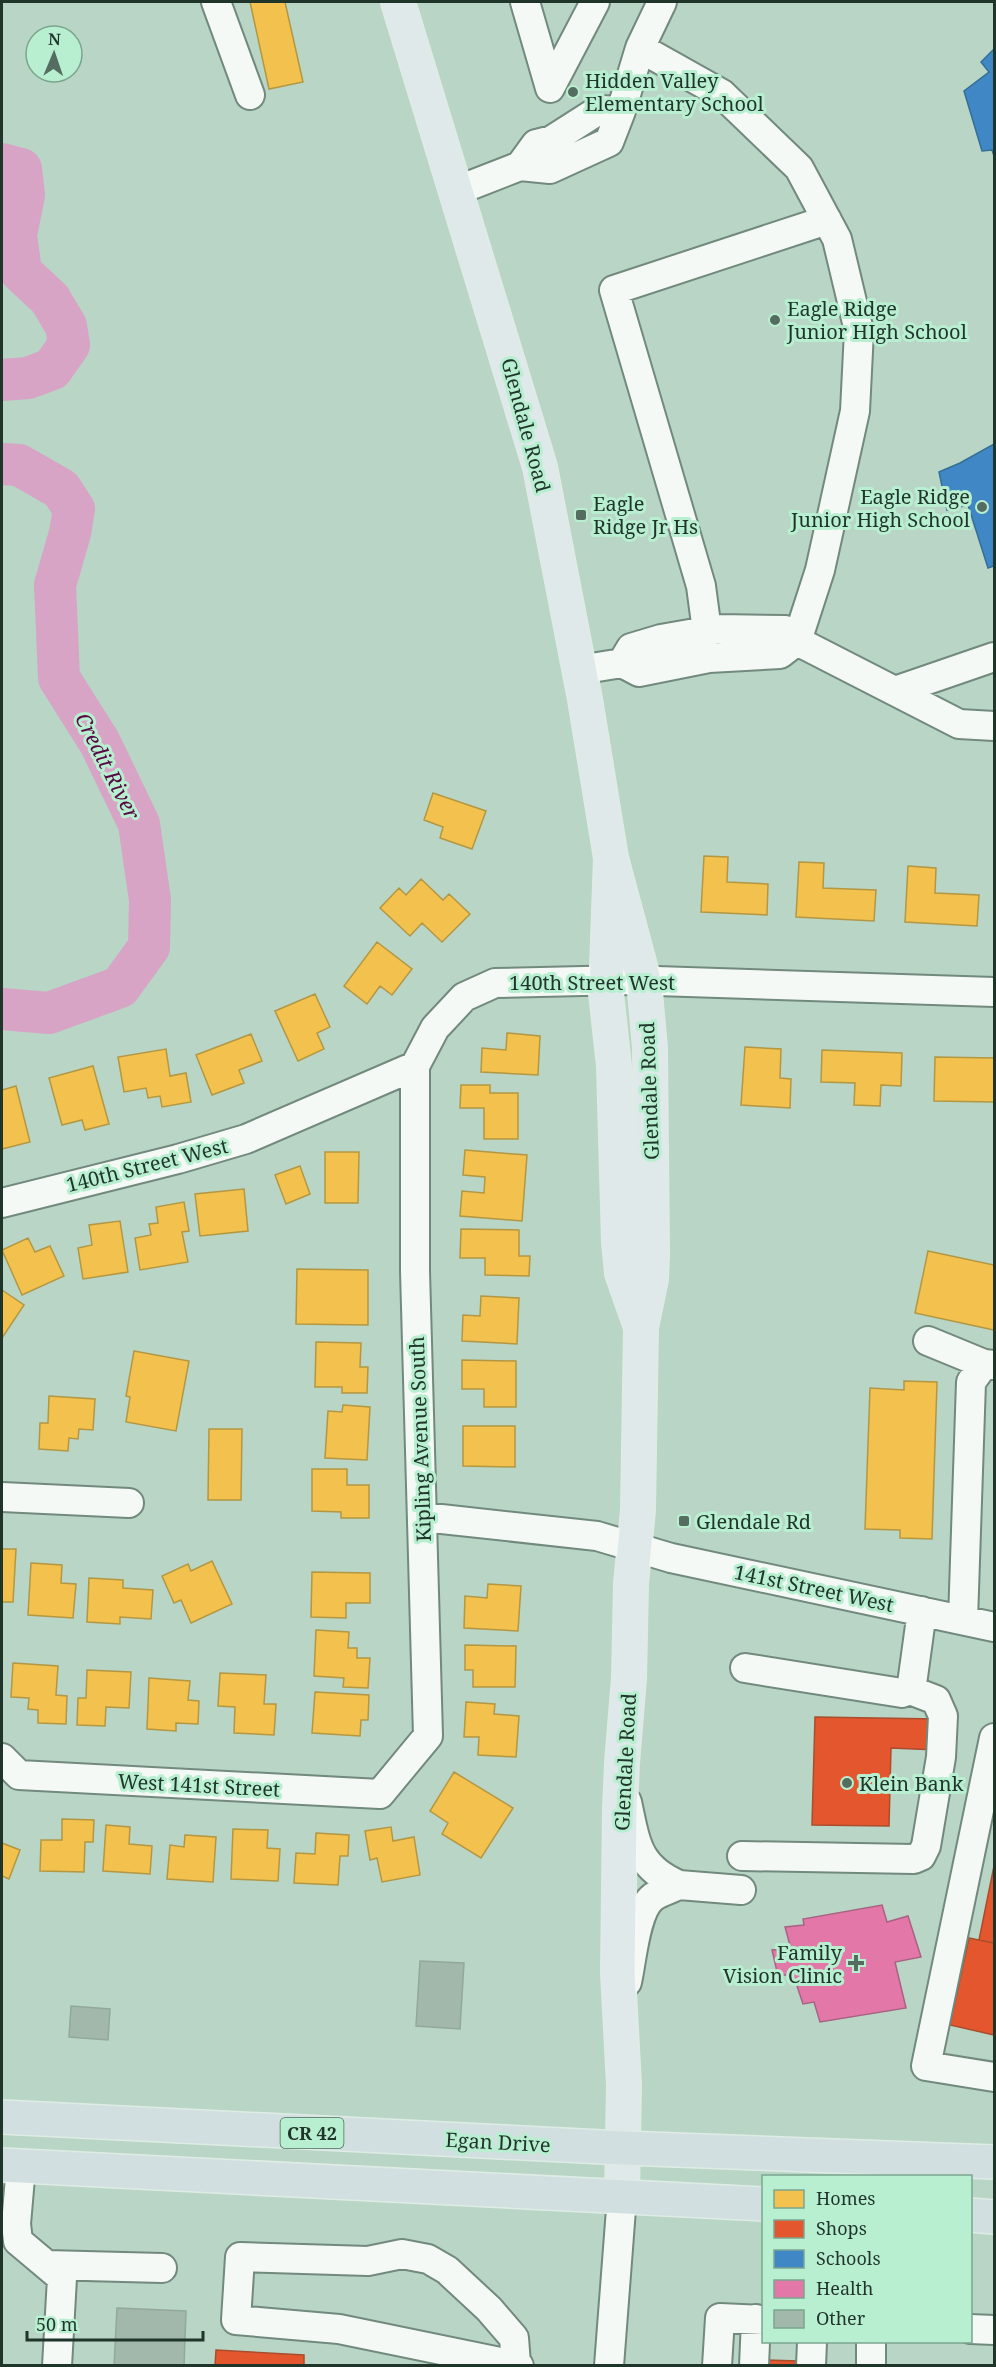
<svg xmlns="http://www.w3.org/2000/svg" width="996" height="2367" font-family="'Noto Serif',serif">
  <style>
    .homes { fill: #f2c14e; stroke: #b39743; stroke-width: 1.5 }
    .shops { fill: #e4572e; stroke: #a94d2d; stroke-width: 1.5 }
    .schools { fill: #3f88c5; stroke: #356f96; stroke-width: 1.5 }
    .health { fill: #e377a8; stroke: #a86382; stroke-width: 1.5 }
    .lines { fill: none; stroke-linecap: round; stroke-linejoin: round }
    .river { stroke: #d7a4c6; stroke-width: 42 }
    .building { fill: #a1b8ab; stroke: #92a89c; stroke-width: 1.5 }
    .minor-casing { stroke: #72897d; stroke-width: 32 }
    .major-casing { stroke: #dfece5; stroke-width: 36 }
    .highway-casing { stroke: #dfece5; stroke-width: 36 }
    .minor { stroke: #f4f9f6; stroke-width: 28 }
    .major { stroke: #dfe9e9; stroke-width: 33 }
    .highway { stroke: #d1dfe0; stroke-width: 33 }
    .poi-dot { fill: #556d60; stroke: #b9efd1; stroke-width: 2 }
    .labels { text-anchor: middle; dominant-baseline: central; stroke-width: 6; stroke-linejoin: round; paint-order: stroke }
    .shield { fill: #b9efd1; stroke: #4d6d5c; stroke-width: 1.5 }
    .shield-label { font-size: 18px; font-weight: bold; fill: #1f352a }
    .poi-label { font-size: 20px; fill: #1f352a; stroke: #b9efd1; text-anchor: start }
    .street-label { font-size: 20px; fill: #1f352a; stroke: #b9efd1 }
    .water-label { font-size: 21px; font-style: italic; fill: #560943; stroke: #b9efd1 }
  </style>
  <rect width="100%" height="100%" fill="#b8d5c5"/>
  <path class="homes" d="M250 2H285L303 82 269 89Z
    M433 793 486 811 472 849 440 838 443 827 424 820Z
    M704 856 728 857 727 882 768 884 767 915 701 912Z
    M799 862 824 863 823 888 876 890 874 921 796 917Z
    M908 866 936 868 935 893 979 895 977 926 905 922Z
    M421 879 443 900 449 894 470 914 442 942 422 923 410 936 380 908 399 888 406 895Z
    M377 942 412 969 392 995 380 986 367 1004 344 986Z
    M315 994 330 1027 317 1033 324 1049 298 1061 275 1011Z
    M507 1033 540 1036 538 1075 481 1072 482 1048 506 1050Z
    M251 1034 262 1061 239 1070 244 1083 212 1095 196 1055Z
    M745 1047 781 1049 780 1078 791 1079 790 1108 741 1105Z
    M166 1049 170 1076 186 1073 191 1102 162 1107 160 1096 148 1098 146 1088 124 1092 118 1057Z
    M822 1050 902 1053 901 1086 881 1085 880 1106 854 1105 855 1083 821 1082Z
    M935 1057 994 1058V1102L934 1101Z
    M93 1066 109 1124 85 1130 82 1120 62 1125 49 1078Z
    M461 1085H490V1093H518V1139H484V1108H460Z
    M16 1086 30 1142 2 1149V1090Z
    M465 1150 527 1155 522 1221 460 1216 462 1191 484 1193 485 1177 463 1175Z
    M325 1152H359L358 1203H325Z
    M300 1166 310 1194 286 1204 275 1175Z
    M244 1189 248 1231 200 1236 195 1194Z
    M184 1202 189 1231 182 1232 188 1262 140 1270 135 1238 151 1235 149 1224 158 1223 156 1207Z
    M120 1221 128 1272 83 1279 78 1248 92 1245 89 1225Z
    M461 1229 519 1230V1256H530L529 1276 485 1275V1258H460Z
    M28 1238 35 1252 50 1246 64 1276 22 1295 2 1250Z
    M928 1251 994 1265V1330L915 1313Z
    M297 1269 368 1270V1325L296 1324Z
    M2 1290 24 1305 2 1338Z
    M481 1296 519 1298 517 1344 462 1341 463 1315 480 1316Z
    M316 1342 361 1343 360 1367H368L367 1393H342V1387H315Z
    M134 1351 189 1361 176 1431 126 1422 130 1397 126 1396Z
    M462 1360 516 1361V1407H484V1389H462Z
    M904 1381 937 1382 932 1539 900 1538V1530L865 1529 870 1388 904 1390Z
    M49 1396 95 1399 93 1430 79 1429 78 1439 69 1438 68 1451 39 1449 40 1423H48Z
    M343 1405 370 1407 367 1460 325 1458 328 1411 342 1412Z
    M463 1426H515V1467L463 1466Z
    M209 1429H242L241 1500H208Z
    M312 1469H347V1485H369V1518H341V1512L312 1511Z
    M2 1549H16L13 1602H2Z
    M212 1561 232 1604 191 1623 181 1600 174 1603 162 1576 188 1564 191 1571Z
    M31 1563 62 1565 61 1583 76 1584 73 1618 28 1615Z
    M312 1572 370 1573V1603H346V1618L311 1617Z
    M89 1578 123 1580V1588L153 1590 151 1619 120 1617V1624L87 1622Z
    M488 1584 521 1586 518 1631 464 1628 465 1596 487 1598Z
    M316 1630 349 1632 348 1648H357V1658H370L368 1688 343 1687 344 1678 314 1676Z
    M465 1645 516 1646 515 1687H473V1670H465Z
    M13 1663 58 1666 56 1695 67 1696 66 1724 38 1723V1710L28 1709 29 1698 11 1697Z
    M87 1670 131 1672 129 1708 106 1707 105 1726 77 1725 78 1698H86Z
    M220 1673 266 1675 264 1704H276L274 1735 234 1733 235 1707 218 1706Z
    M149 1678 190 1681 188 1700 199 1701 198 1724 176 1723V1731L147 1729Z
    M315 1692 369 1695 368 1720H361L360 1736 312 1733Z
    M466 1702 495 1704 494 1714 519 1716 516 1757 478 1755 479 1737H464Z
    M454 1772 513 1808 481 1858 442 1834 448 1823 430 1811Z
    M62 1819 94 1820 93 1842H85L84 1872 40 1871 41 1840H62Z
    M106 1825 130 1827 129 1844 152 1846 150 1874 103 1871Z
    M391 1827 393 1841 414 1837 420 1875 382 1882 377 1858 370 1860 365 1831Z
    M233 1829 268 1830 267 1848 280 1849 278 1881 231 1879Z
    M316 1833 349 1835 348 1856H340L338 1885 294 1883 296 1853 315 1854Z
    M185 1835 216 1837 213 1882 167 1879 170 1845 184 1847Z
    M2 1843 20 1850 9 1879 2 1876Z"/>
  <path class="shops" d="M815 1717 937 1719V1750L891 1748 889 1826 812 1825Z
    M994 1866V1943L979 1940Z
    M969 1938 994 1943V2035L950 2025Z
    M216 2350 304 2355V2366H215Z
    M766 2360 798 2361V2366H765Z"/>
  <path class="schools" d="M994 49V156L992 150 982 151 964 91 989 72 981 62Z
    M994 444V566L988 568 968 505 947 510 939 472 960 463Z"/>
  <path class="health" d="M882 1905 887 1922 908 1916 921 1957 895 1962 906 2008 820 2022 814 2002 803 2004 793 1974 778 1976 772 1950 791 1949 785 1927 804 1925 803 1919Z"/>
  <g class="lines">
    <path class="river" d="M2 164 21 169 24 195 16 235 21 272 50 299 66 326 69 345 52 369 28 378 2 380
      M2 464 19 465 61 489 74 509 70 533 55 585 59 678 100 743 139 824 150 900 149 947 120 987 49 1013 2 1009"/>
  </g>
  <path class="building" d="M420 1961 464 1963 460 2029 416 2026Z
    M71 2006 110 2009 108 2040 69 2037Z
    M117 2308 186 2311 184 2366H114Z"/>
  <g class="lines">
    <defs>
      <path id="minor" d="M216 2 250 95
        M525 2 550 88 595 2
        M662 2 640 48 722 94 799 168 837 239 859 331 855 411 820 570 797 641 959 724 994 726
        M621 111 640 48
        M456 191 520 166 550 169 609 142 621 111 599 110 552 140 536 144 520 166
        M707 631 701 586 614 290 827 220
        M579 670 622 663 639 672 709 658 780 654 797 641 785 630 718 629 661 639 631 648 622 663
        M895 691 994 657
        M2 1203 178 1159 246 1139 415 1066 435 1028 464 997 495 983 626 980 994 992
        M928 1341 984 1364 994 1365
        M2 1497 129 1503
        M423 1517 597 1536 671 1558 994 1627
        M963 1620 971 1382 984 1364
        M745 1668 902 1693 910 1690 912 1684 922 1611
        M994 1738 926 2066 994 2077
        M2 1758 19 1775 380 1794 428 1736 415 1271V1066
        M627 1802C636 1843 637 1867 679 1885 671 1889 660 1892 653 1897 635 1911 632 1961 627 1982
        M742 1856 914 1859 921 1856 926 1846 941 1757 943 1716 936 1700 910 1690
        M679 1885 741 1890
        M21 2166 16 2224 18 2241 62 2278 57 2366
        M47 2265 162 2268
        M970 2329 994 2330
        M516 2364 514 2338 489 2309 447 2270 428 2259 402 2254 368 2261 240 2257 236 2320 339 2329 519 2366
        M609 2366 622 2196
        M717 2366 720 2318 764 2320
        M754 2366 756 2319
        M811 2366 812 2342
        M871 2366V2342"/>
      <path id="major" d="M398 2 540 467 585 699 611 858 644 981 650 1048 652 1255 651 1279 641 1327 622 1273 619 1242 614 1066 606 993 611 858
        M622 2196 624 2085 618 1973 620 1810 622 1763 629 1678 631 1584 638 1510 641 1327"/>
      <path id="highway" d="M2 2117 623 2148 994 2162
        M2 2165 764 2204
        M970 2215 994 2217"/>
    </defs>
    <use href="#minor" class="minor-casing"/>
    <use href="#major" class="major-casing"/>
    <use href="#highway" class="highway-casing"/>
    <use href="#minor" class="minor"/>
    <use href="#major" class="major"/>
    <use href="#highway" class="highway"/>
  </g>
  <g class="poi-dot">
    <circle cx="573" cy="92" r="6"/>
    <circle cx="775" cy="320" r="6"/>
    <circle cx="982" cy="507" r="6"/>
    <rect x="575" y="509" width="12" height="12" rx="3"/>
    <rect x="678" y="1515" width="12" height="12" rx="3"/>
    <circle cx="847" cy="1783" r="6"/>
    <path d="M853 1954h6v6h6v6h-6v6h-6v-6h-6v-6h6z"/>
  </g>
  <g class="labels">
    <rect class="shield" x="280.5" y="2118" width="63" height="30" rx="4.5"/>
    <g class="shield-label">
      <text x="312" y="2133">CR 42</text>
    </g>
    <g class="poi-label">
      <text x="585" y="80">Hidden Valley<tspan x="585" dy="23">Elementary School</tspan></text>
      <text x="787" y="308">Eagle Ridge<tspan x="787" dy="23">Junior HIgh School</tspan></text>
      <text x="970" y="496" text-anchor="end">Eagle Ridge<tspan x="970" dy="23">Junior High School</tspan></text>
      <text x="593" y="503">Eagle<tspan x="593" dy="23">Ridge Jr Hs</tspan></text>
      <text x="696" y="1521">Glendale Rd</text>
      <text x="859" y="1783">Klein Bank</text>
      <text x="842" y="1952" text-anchor="end">Family<tspan x="842" dy="23">Vision Clinic</tspan></text>
    </g>
    <g class="street-label">
      <text transform="translate(526 425) rotate(75)">Glendale Road</text>
      <text x="592" y="982">140th Street West</text>
      <text transform="translate(649 1091) rotate(-92)">Glendale Road</text>
      <text transform="translate(147 1165) rotate(-14)">140th Street West</text>
      <text transform="translate(420 1439) rotate(-92)">Kipling Avenue South</text>
      <text transform="translate(814 1588) rotate(12)">141st Street West</text>
      <text transform="translate(625 1762) rotate(-87)">Glendale Road</text>
      <text transform="translate(199 1785) rotate(3)">West 141st Street</text>
      <text transform="translate(498 2142) rotate(3)">Egan Drive</text>
    </g>
    <g class="water-label">
      <text transform="translate(108 766) rotate(63)">Credit River</text>
    </g>
  </g>
  <rect width="996" height="2367" fill="none" stroke="#1f352a" stroke-width="6"/>
  <rect x="762" y="2175" width="210" height="168" fill="#b9efd1" stroke="#7ba58e" stroke-width="1.5"/>
  <rect x="774" y="2190" width="30" height="18" fill="#f2c14e" stroke="#7ba58e" stroke-width="1.5"/>
  <text x="816" y="2205" font-size="18" fill="#1f352a">Homes</text>
  <rect x="774" y="2220" width="30" height="18" fill="#e4572e" stroke="#7ba58e" stroke-width="1.5"/>
  <text x="816" y="2235" font-size="18" fill="#1f352a">Shops</text>
  <rect x="774" y="2250" width="30" height="18" fill="#3f88c5" stroke="#7ba58e" stroke-width="1.5"/>
  <text x="816" y="2265" font-size="18" fill="#1f352a">Schools</text>
  <rect x="774" y="2280" width="30" height="18" fill="#e377a8" stroke="#7ba58e" stroke-width="1.5"/>
  <text x="816" y="2295" font-size="18" fill="#1f352a">Health</text>
  <rect x="774" y="2310" width="30" height="18" fill="#a1b8ab" stroke="#7ba58e" stroke-width="1.5"/>
  <text x="816" y="2325" font-size="18" fill="#1f352a">Other</text>
  <g transform="translate(54 54) rotate(2)"><circle r="28" fill="#b9efd1" stroke="#7ba58e" stroke-width="1.5"/>
  <path d="M0-4.5L10 22L0 15L-10 22Z" fill="#556d60"/>
  <text y="-9" font-size="16" font-weight="bold" text-anchor="middle" fill="#1f352a">N</text>
  </g>
  <path d="M27 2331v9h176v-9" fill="none" stroke="#1f352a" stroke-width="3"/>
  <text x="36" y="2331" font-size="18" fill="#1f352a" stroke="#b9efd1" stroke-width="4.5" paint-order="stroke">50 m</text>
</svg>
